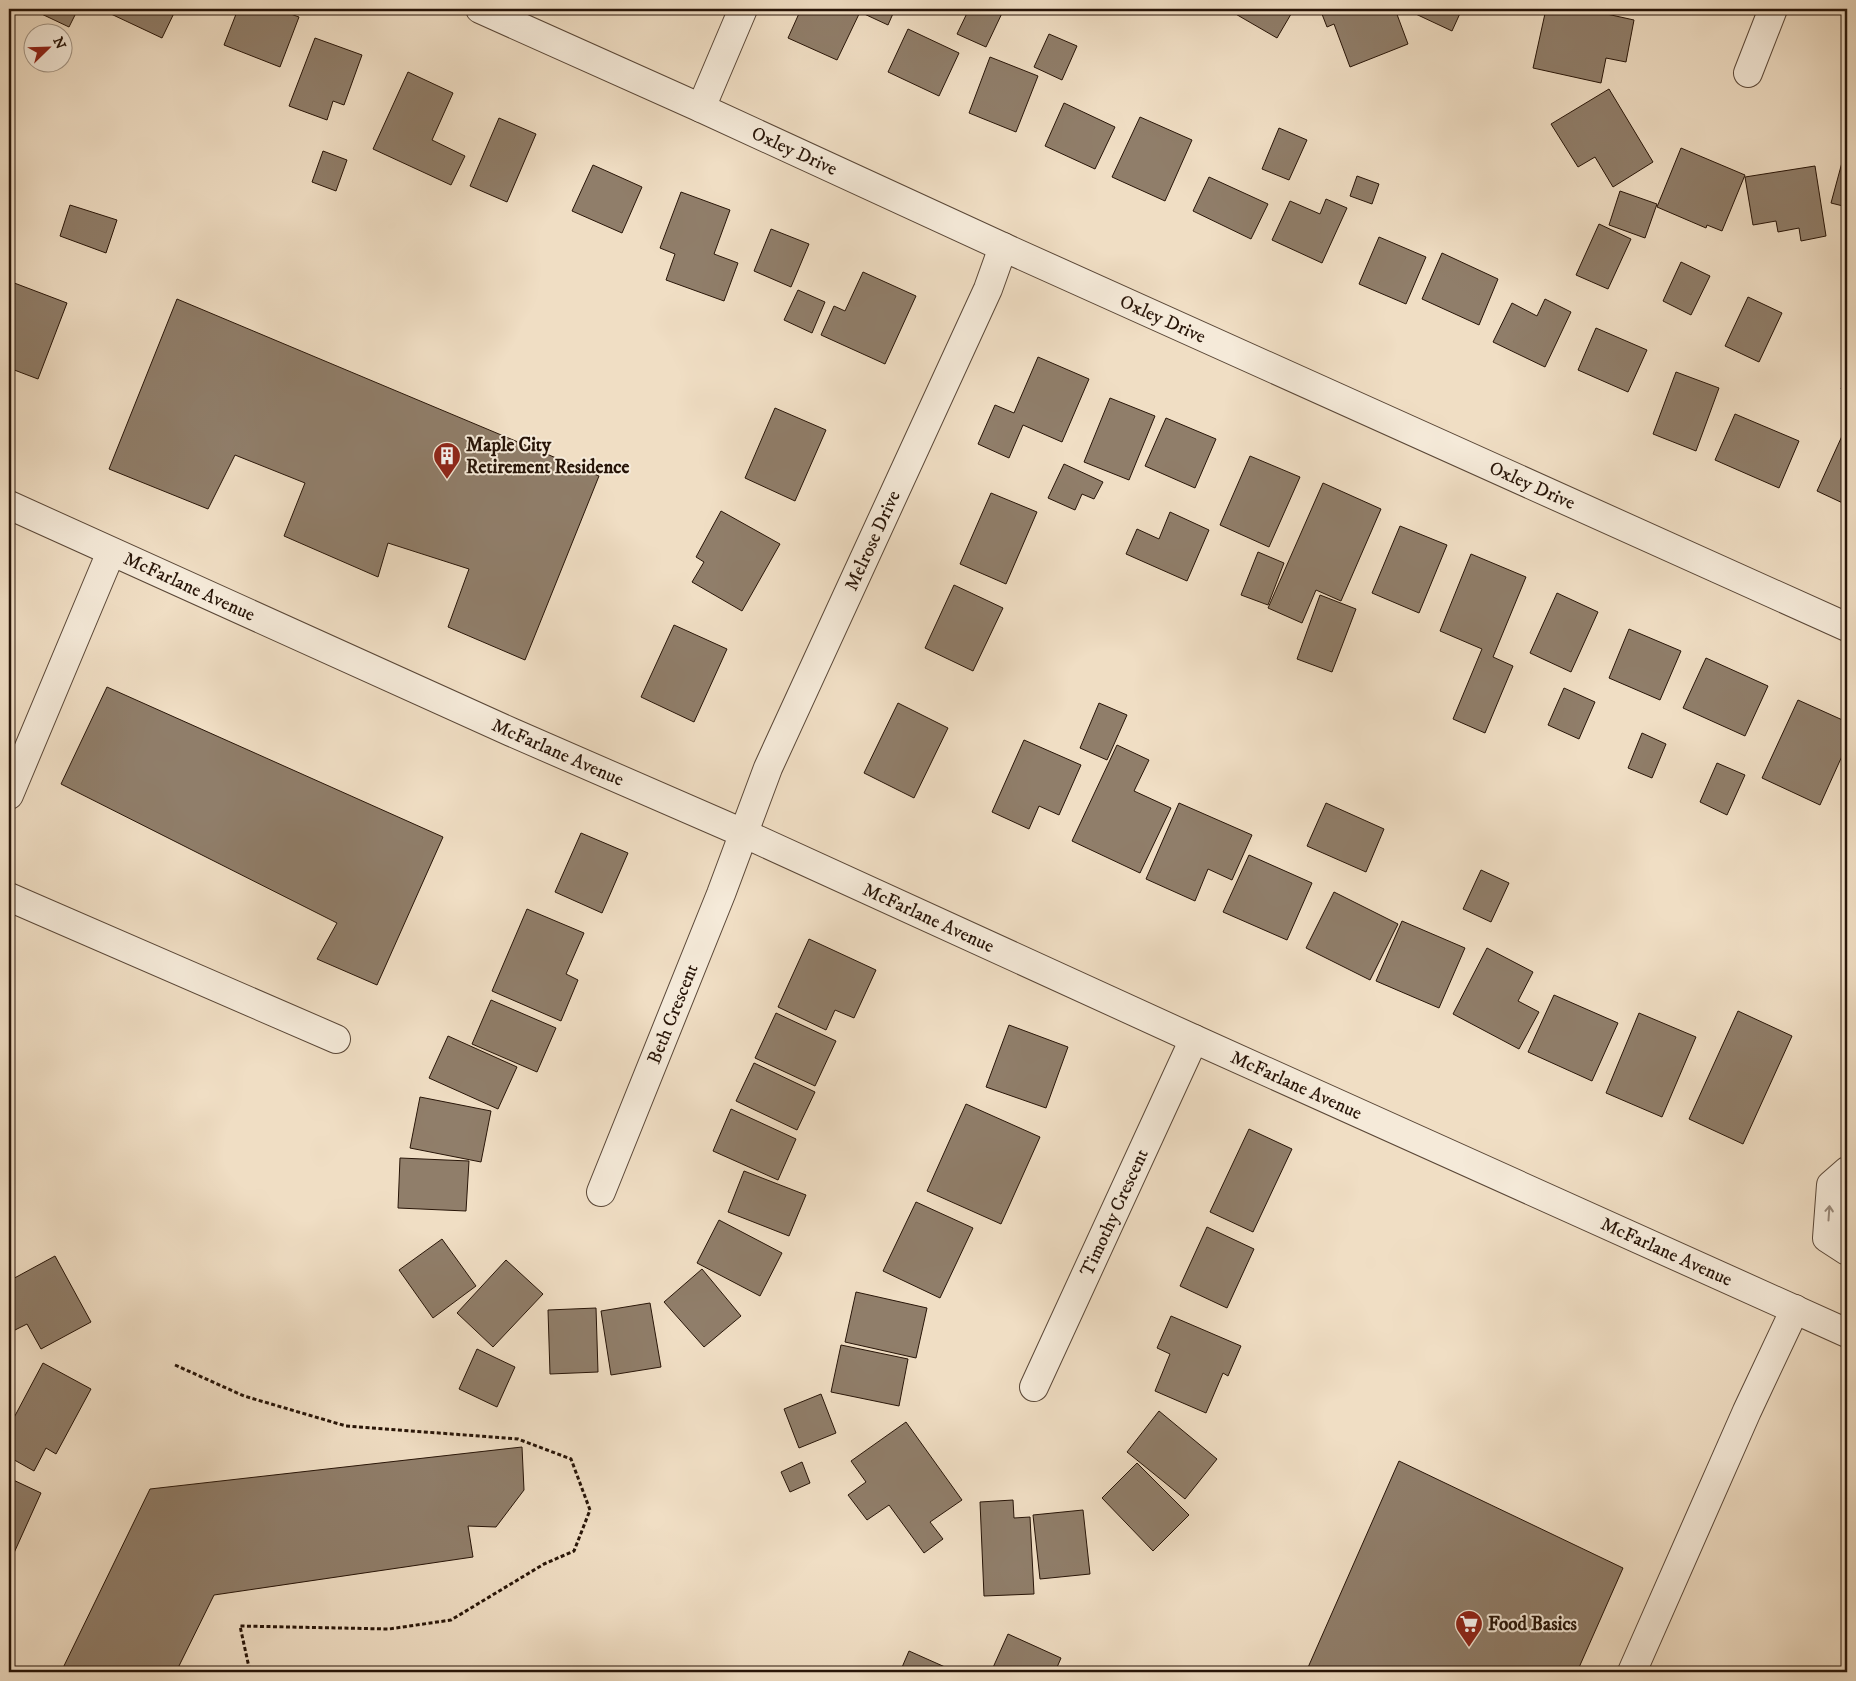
<svg xmlns="http://www.w3.org/2000/svg" width="1856" height="1681" font-family="'IM FELL DW Pica',serif">
  <style>
    .building { fill: #907e6a; stroke: #281508 }
    .lines { fill: none; stroke-linecap: round; stroke-linejoin: round }
    .minor-casing { stroke: #5a4737; stroke-width: 30 }
    .path { stroke: #281508; stroke-width: 3; stroke-dasharray: 4 2.5; stroke-linecap: butt }
    .minor { stroke: #f5ead9; stroke-width: 28 }
    .oneway { stroke: #998a7b }
    .labels { text-anchor: middle; dominant-baseline: central; stroke-width: 4; stroke-linejoin: round; paint-order: stroke }
    .street-label { font-size: 19px; fill: #281508; stroke: #f5ead9 }
    .poi-label { font-size: 19px; font-weight: bold; fill: #281508; stroke: #f5ead9; text-anchor: start }
  </style>
  <rect width="100%" height="100%" fill="#f0dec4"/>
  <filter id="stains"><feTurbulence type="fractalNoise" baseFrequency=".004" numOctaves="4"/><feColorMatrix values="0 0 0 0 .2 0 0 0 0 .09 0 0 0 0 .02 0 0 0 .5 -.17"/></filter>
  <radialGradient id="worn" r=".72"><stop offset=".6" stop-color="#630" stop-opacity="0"/><stop offset="1" stop-color="#630" stop-opacity=".3"/></radialGradient>
  <path class="building" d="M31 9H78L69 27Z
    M113 9H176L162 38 111 14Z
    M238 9H277L299 17 280 67 224 45Z
    M801 9H895L888 25 860 12 837 60 788 38Z
    M969 9H1004L986 47 957 34Z
    M1227 9H1294L1277 38Z
    M1320 9H1395L1408 44 1350 67 1334 24 1327 27Z
    M1405 9H1462L1452 31Z
    M1546 9H1584L1634 20 1626 62 1606 58 1601 83 1533 68Z
    M908 29 959 53 939 96 888 72Z
    M1049 34 1077 46 1062 80 1034 67Z
    M315 38 362 55 344 105 333 101 327 120 289 106Z
    M990 57 1038 76 1016 132 969 113Z
    M408 72 453 93 432 140 465 156 451 185 373 149Z
    M1609 89 1653 162 1613 187 1595 157 1578 167 1551 124Z
    M1064 103 1115 127 1095 169 1045 146Z
    M1140 117 1192 140 1165 201 1112 177Z
    M499 118 536 134 507 202 470 186Z
    M1279 128 1307 140 1289 180 1262 169Z
    M1847 144V207L1831 203Z
    M1681 148 1745 175 1722 231 1707 225 1706 228 1657 207Z
    M323 151 347 160 336 191 312 182Z
    M593 165 642 187 622 233 572 211Z
    M1815 166 1826 236 1801 241 1799 228 1778 232 1776 221 1753 225 1745 177Z
    M1357 176 1379 184 1372 204 1350 196Z
    M1209 177 1268 204 1251 239 1193 211Z
    M1620 191 1657 204 1645 238 1609 225Z
    M681 192 730 210 714 254 738 263 724 301 666 280 675 254 660 248Z
    M1326 199 1347 208 1322 263 1272 240 1290 201 1320 214Z
    M70 205 117 220 106 253 60 236Z
    M1599 224 1631 239 1608 289 1576 275Z
    M771 229 809 244 791 287 754 271Z
    M1379 237 1426 257 1406 304 1359 284Z
    M1442 253 1498 279 1479 325 1422 299Z
    M1681 262 1710 276 1691 315 1663 301Z
    M863 272 916 296 885 364 821 335 834 306 845 311Z
    M9 281 67 303 38 379 9 368Z
    M798 290 825 302 812 333 784 320Z
    M1748 297 1782 313 1759 362 1725 346Z
    M177 299 599 476 525 660 448 627 469 569 388 543 378 577 284 536 305 483 235 455 208 509 109 469Z
    M1545 299 1571 312 1545 367 1493 342 1512 303 1537 316Z
    M1596 328 1647 350 1628 392 1578 370Z
    M1038 357 1089 379 1062 442 1023 425 1009 458 978 444 995 405 1014 413Z
    M1676 372 1719 388 1696 451 1653 434Z
    M1847 372V391L1841 389Z
    M1110 398 1155 416 1129 480 1084 462Z
    M775 408 826 430 795 501 745 478Z
    M1735 414 1799 441 1779 488 1715 460Z
    M1166 418 1216 439 1195 488 1145 466Z
    M1847 425V505L1817 491Z
    M1250 456 1300 477 1269 547 1220 525Z
    M1064 464 1103 482 1094 499 1082 494 1075 510 1048 498Z
    M1323 483 1381 509 1341 601 1316 590 1302 623 1268 608Z
    M991 493 1037 512 1006 584 960 564Z
    M721 511 780 544 742 611 692 582 704 562 696 557Z
    M1170 512 1209 530 1187 581 1126 554 1137 529 1159 539Z
    M1400 526 1447 545 1419 613 1372 593Z
    M1258 552 1284 563 1268 605 1241 595Z
    M1471 554 1526 577 1493 657 1513 666 1485 733 1453 719 1482 649 1440 631Z
    M954 585 1003 608 973 671 925 648Z
    M1557 593 1598 612 1571 672 1530 653Z
    M1320 595 1356 609 1332 672 1297 659Z
    M674 625 727 649 694 722 641 697Z
    M1629 629 1681 651 1660 700 1609 678Z
    M1706 658 1768 686 1745 736 1683 708Z
    M107 687 443 837 377 985 317 959 337 923 61 784Z
    M1564 688 1595 702 1579 739 1548 725Z
    M1798 700 1847 722V745L1820 805 1762 778Z
    M898 703 948 728 914 798 864 773Z
    M1099 703 1127 715 1107 760 1080 748Z
    M1642 733 1666 744 1652 778 1628 768Z
    M1024 740 1081 765 1059 815 1039 806 1029 829 992 812Z
    M1117 745 1149 760 1134 791 1171 808 1140 873 1072 841Z
    M1717 763 1745 775 1727 815 1700 802Z
    M1179 803 1252 835 1232 880 1208 869 1195 901 1146 879Z
    M1326 803 1384 829 1366 872 1307 846Z
    M581 833 628 853 602 913 555 892Z
    M1249 855 1312 883 1287 940 1223 912Z
    M1481 870 1509 883 1491 922 1463 909Z
    M1334 892 1398 924 1370 980 1306 948Z
    M527 909 584 933 566 974 578 980 561 1021 492 991Z
    M1402 921 1465 948 1439 1008 1376 981Z
    M809 939 876 970 854 1018 835 1010 826 1030 778 1007Z
    M1487 948 1533 972 1518 1001 1539 1012 1519 1049 1453 1014Z
    M1554 995 1618 1023 1592 1081 1528 1052Z
    M491 1000 556 1028 537 1072 472 1044Z
    M1738 1011 1792 1036 1743 1144 1689 1119Z
    M776 1013 836 1041 815 1086 755 1058Z
    M1639 1013 1696 1037 1662 1117 1606 1093Z
    M1009 1025 1068 1047 1046 1108 986 1087Z
    M448 1036 517 1067 498 1109 429 1078Z
    M754 1063 815 1092 797 1130 736 1101Z
    M420 1097 491 1111 481 1162 410 1148Z
    M966 1104 1040 1137 1001 1224 927 1191Z
    M731 1109 796 1139 778 1180 713 1151Z
    M1249 1129 1292 1149 1253 1232 1210 1212Z
    M400 1158 469 1161 466 1211 398 1208Z
    M744 1171 806 1195 789 1236 728 1212Z
    M916 1202 973 1228 940 1298 883 1271Z
    M719 1220 782 1253 760 1296 697 1263Z
    M1207 1227 1254 1249 1227 1308 1180 1286Z
    M442 1239 476 1286 433 1318 399 1270Z
    M55 1256 91 1322 41 1349 27 1324 9 1333V1281Z
    M506 1260 543 1294 493 1347 457 1313Z
    M702 1269 741 1316 704 1347 664 1302Z
    M856 1292 927 1308 916 1358 845 1342Z
    M650 1303 661 1367 611 1375 601 1311Z
    M596 1308 598 1372 550 1374 548 1310Z
    M1171 1316 1241 1346 1228 1376 1223 1373 1206 1413 1155 1391 1170 1354 1157 1348Z
    M841 1345 908 1359 899 1406 831 1392Z
    M477 1349 515 1367 497 1407 459 1389Z
    M43 1363 91 1389 56 1454 46 1448 34 1471 9 1457V1427Z
    M821 1394 836 1433 799 1448 784 1409Z
    M1159 1411 1217 1459 1185 1499 1127 1452Z
    M906 1422 962 1500 930 1522 943 1539 924 1553 889 1505 867 1520 848 1495 866 1482 851 1461Z
    M522 1447 524 1490 496 1527 468 1526 473 1557 214 1595 176 1672H61L150 1489Z
    M1399 1461 1623 1568 1577 1672H1306Z
    M802 1462 810 1483 790 1492 781 1472Z
    M1137 1463 1189 1515 1153 1551 1102 1498Z
    M9 1478 41 1493 9 1564Z
    M1013 1500 1014 1518 1030 1517 1034 1594 984 1596 980 1502Z
    M1083 1510 1090 1574 1040 1579 1033 1515Z
    M1008 1634 1061 1658 1055 1672H991Z
    M909 1651 954 1671 953 1672H900Z"/>
  <g class="lines">
    <defs>
      <g id="minor">
        <path id="s1" d="M480 9 701 108 1003 247 1847 627"/>
        <path d="M1748 73 1773 9"/>
        <path d="M701 108 743 9"/>
        <path id="s2" d="M9 505 511 732 743 833 1194 1039 1847 1333"/>
        <path d="M9 795 111 552"/>
        <path d="M9 897 336 1039"/>
        <path d="M1847 1171 1831 1185 1827 1238 1847 1251"/>
        <path id="s3" d="M601 1192 721 894 768 768 988 289 1003 247"/>
        <path id="s4" d="M1034 1387 1194 1039"/>
        <path d="M1632 1672 1747 1411 1795 1309"/>
      </g>
    </defs>
    <use href="#minor" class="minor-casing"/>
    <path class="path" d="M175 1365 244 1396 346 1426 518 1439 571 1459 590 1510 574 1551 544 1564 451 1620 389 1629 240 1626 250 1672"/>
    <use href="#minor" class="minor"/>
  </g>
  <defs><path id="oneway-shaft" d="M-6 0H5M1.5-3L5.5 0L1.5 3" fill="none" stroke-width="1.6" stroke-linecap="round" stroke-linejoin="round" transform="scale(1.25)"/></defs>
  <use class="oneway" href="#oneway-shaft" transform="translate(1829 1213) rotate(-86)"/>
  <defs>
    <symbol id="building-pin" viewBox="-11 -11 22 30"><path d="M0 17L-7.5 6A9.5 9.5 0 1 1 7.5 6Z" fill="#8f2418" stroke="#f5ead9"/><path d="M-4-6H4V6H1V3H-1V6H-4ZM-2.5-4.3h1.7v1.8h-1.7ZM.8-4.3h1.7v1.8H.8ZM-2.5-1h1.7V.8h-1.7ZM.8-1h1.7V.8H.8Z" fill="#fff"/></symbol>
    <symbol id="supermarket-pin" viewBox="-11 -11 22 30"><path d="M0 17L-7.5 6A9.5 9.5 0 1 1 7.5 6Z" fill="#8f2418" stroke="#f5ead9"/><path d="M-6-5.5h2.5l.6 2H6L4.5 2H-2.5L-4.4-4H-6ZM-1.5 3.2a1.3 1.3 0 1 0 .1 0ZM3 3.2a1.3 1.3 0 1 0 .1 0Z" fill="#fff"/></symbol>
  </defs>
  <g fill-rule="evenodd">
    <use href="#building-pin" x="431" y="440" width="32" height="43"/>
    <use href="#supermarket-pin" x="1453" y="1608" width="32" height="43"/>
  </g>
  <g class="labels">
    <g class="street-label">
      <text stroke="none"><textPath href="#s1" startOffset="345">Oxley Drive</textPath></text>
      <text stroke="none"><textPath href="#s1" startOffset="750">Oxley Drive</textPath></text>
      <text stroke="none"><textPath href="#s1" startOffset="1155">Oxley Drive</textPath></text>
      <text stroke="none"><textPath href="#s3" startOffset="706">Melrose Drive</textPath></text>
      <text stroke="none"><textPath href="#s2" startOffset="198">McFarlane Avenue</textPath></text>
      <text stroke="none"><textPath href="#s2" startOffset="602">McFarlane Avenue</textPath></text>
      <text stroke="none"><textPath href="#s2" startOffset="1008">McFarlane Avenue</textPath></text>
      <text stroke="none"><textPath href="#s3" startOffset="192">Beth Crescent</textPath></text>
      <text stroke="none"><textPath href="#s2" startOffset="1412">McFarlane Avenue</textPath></text>
      <text stroke="none"><textPath href="#s4" startOffset="192">Timothy Crescent</textPath></text>
      <text stroke="none"><textPath href="#s2" startOffset="1818">McFarlane Avenue</textPath></text>
    </g>
    <g class="poi-label">
      <text x="466" y="445">Maple City<tspan x="466" dy="22">Retirement Residence</tspan></text>
      <text x="1488" y="1624">Food Basics</text>
    </g>
  </g>
  <rect width="1856" height="1681" fill="none" stroke="#f0dec4" stroke-width="30"/>
  <rect x="10" y="10" width="1836" height="1661" fill="none" stroke="#281508" stroke-width="2.5"/>
  <rect x="15" y="15" width="1826" height="1651" fill="none" stroke="#281508"/>
  <g transform="translate(48 48) rotate(67)"><circle r="24" fill="#f5ead9" stroke="#a39585"/>
  <path d="M0-4L9 19L0 12L-9 19Z" fill="#8f2418"/>
  <text y="-8" font-size="14" font-weight="bold" text-anchor="middle" fill="#281508">N</text>
  </g>
  <rect width="100%" height="100%" filter="url(#stains)"/>
  <rect width="100%" height="100%" fill="url(#worn)"/>
</svg>
